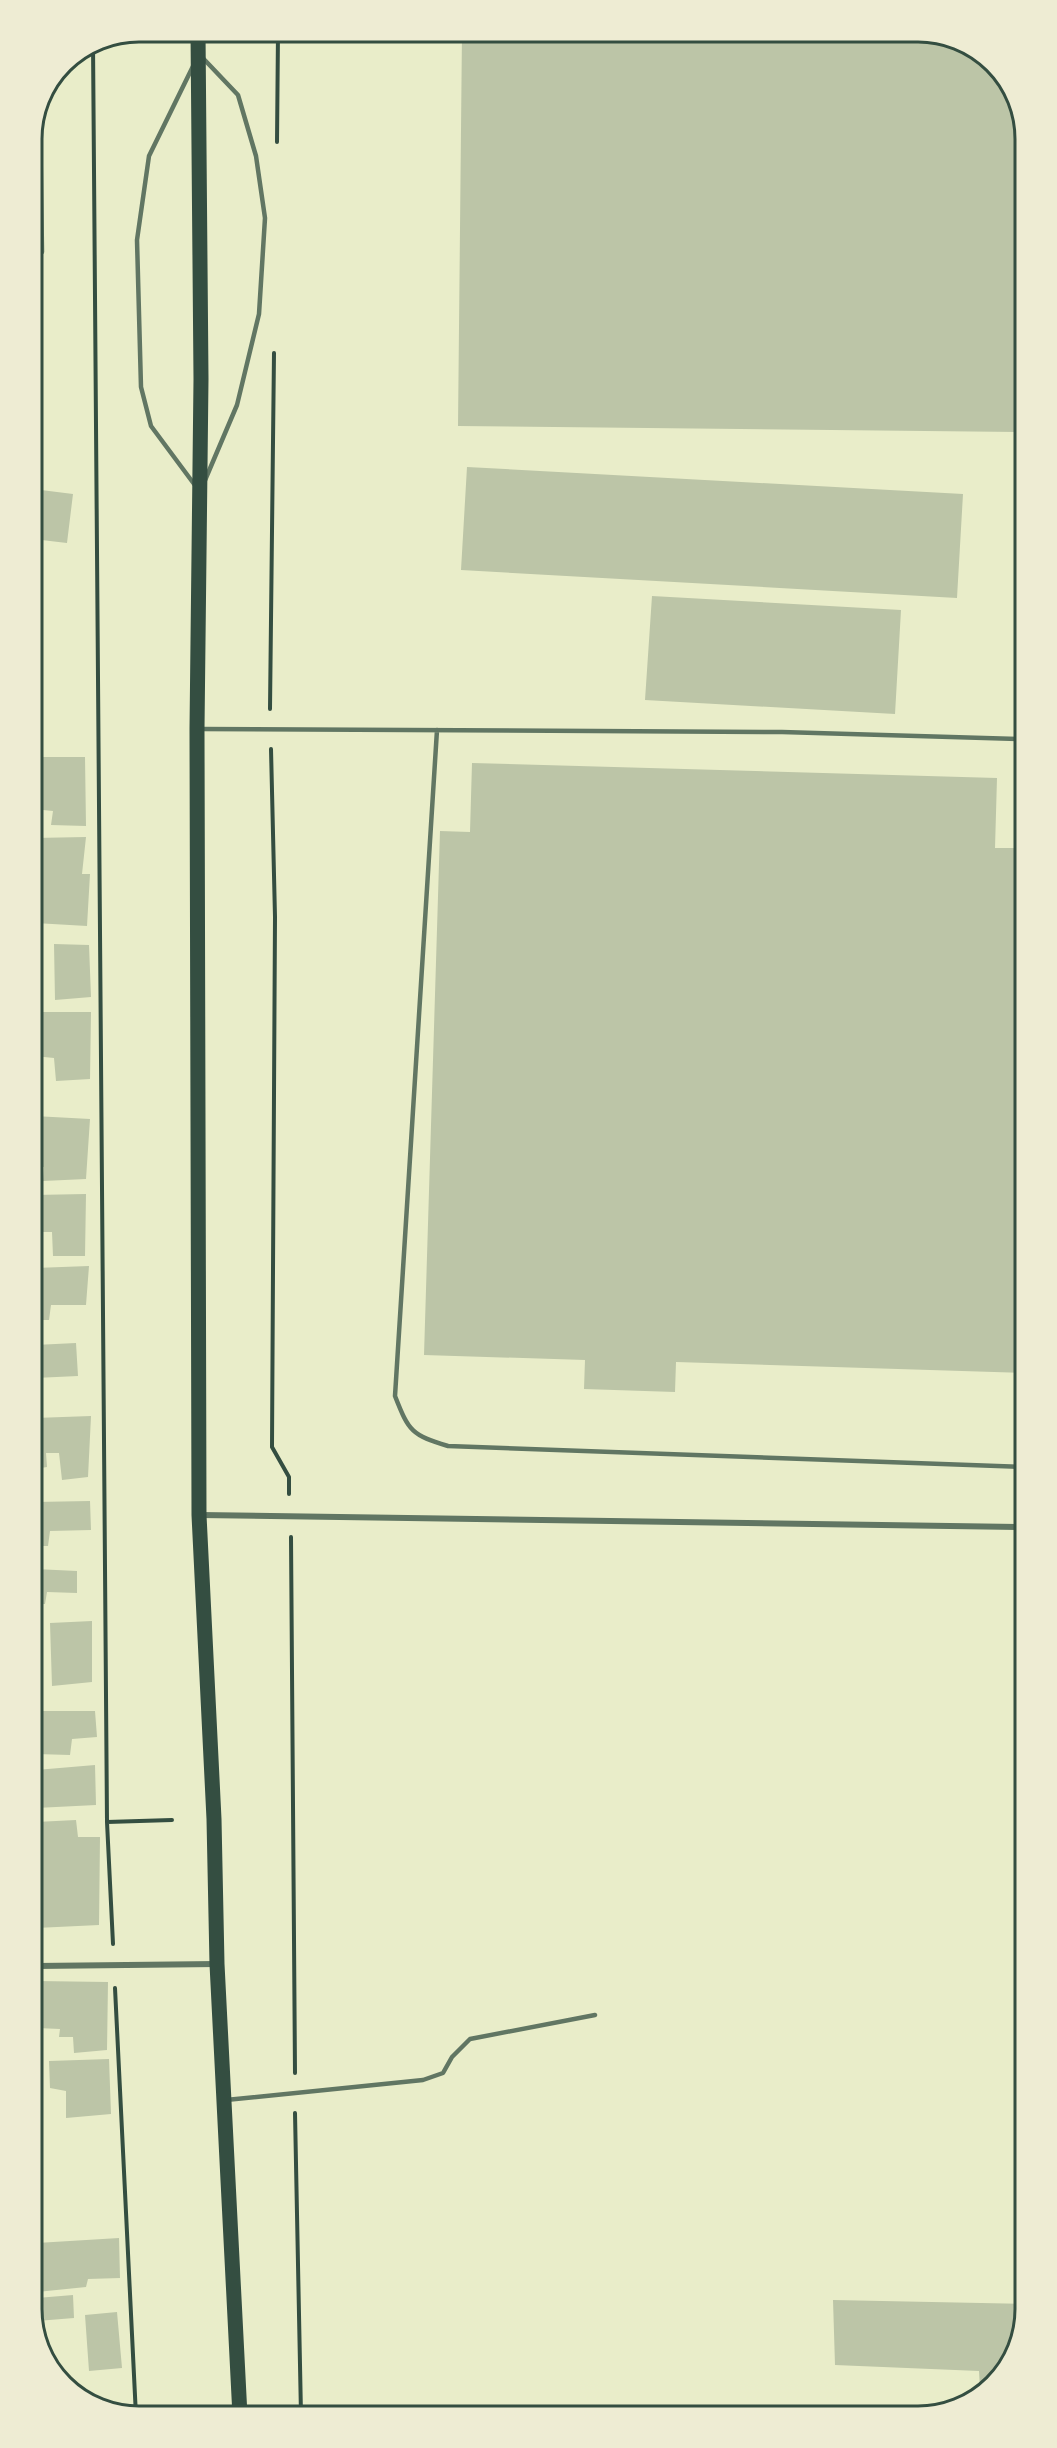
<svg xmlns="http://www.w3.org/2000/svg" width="1057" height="2448" font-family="Rubik,sans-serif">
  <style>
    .building { fill: #bcc5a7 }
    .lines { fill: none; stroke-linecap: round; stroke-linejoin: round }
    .path { stroke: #344e41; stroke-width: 4 }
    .service { stroke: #617663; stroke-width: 4.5 }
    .minor { stroke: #617663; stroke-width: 6 }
    .primary { stroke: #344e41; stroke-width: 15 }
    .rim { fill: none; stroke: #344e41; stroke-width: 3 }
  </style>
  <rect width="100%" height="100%" fill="#e9edc9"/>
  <path class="building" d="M462 32H925L984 54 1020 104 1021 432 458 426Z
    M467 467 963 494 957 598 461 570Z
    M33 489 73 494 67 543 33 539Z
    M652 596 901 610 895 714 645 700Z
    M33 757H85L86 826 51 825 53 811 33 809Z
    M472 763 997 778 995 848H1022L1023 1373 676 1362 675 1392 584 1389 585 1360 424 1355 440 831 470 832Z
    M86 837 82 874H90L87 926 35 923 37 901H34V838Z
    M54 944 89 945 91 997 55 1000Z
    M34 1012H91L90 1079 56 1081 54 1058 34 1056Z
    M34 1116 90 1119 86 1179 43 1181 44 1167 34 1166Z
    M86 1194 85 1256H53L52 1232H35L34 1195Z
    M89 1266 86 1305H51L49 1320H35V1268Z
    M76 1343 78 1376 35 1378V1345Z
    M91 1416 88 1477 62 1480 59 1453H46L47 1467 35 1469V1418Z
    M90 1501 91 1530 50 1531 48 1546H35V1502Z
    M35 1569 77 1571V1593L47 1592 45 1604H35Z
    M92 1621V1682L52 1686 50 1623Z
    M36 1711H95L97 1737 72 1739 70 1755 36 1754Z
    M95 1765 96 1805 36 1808V1770Z
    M76 1820 78 1837H100L99 1925 36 1928V1822Z
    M36 1981 108 1982 107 2050 74 2053 73 2037H59L60 2029 37 2028Z
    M109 2059 111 2114 66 2118V2091L50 2088 49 2061Z
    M119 2238 120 2278 88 2279 86 2287 37 2292V2243Z
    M73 2295 74 2318 37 2321V2298Z
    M833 2300 1025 2304V2309L1007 2369 980 2389 979 2371 835 2365Z
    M117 2312 122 2368 89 2371 85 2315Z"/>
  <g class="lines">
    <path class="path" d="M93 43 107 1822 113 1944
      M277 142 278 32
      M270 709 274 353
      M271 749 275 917 272 1447 289 1477V1494
      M291 1537 295 2073
      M107 1822 172 1820
      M115 1988 136 2416
      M295 2113 301 2415"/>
    <path class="service" d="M199 54 238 95 256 156 265 218 259 314 237 405 200 492 151 426 141 387 137 240 149 156Z
      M32 252H42L40 113
      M200 729 782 732 1021 739
      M437 730 395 1396C409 1432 412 1435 448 1446L1023 1467
      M226 2100 423 2080 443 2073 452 2057 470 2039 595 2015"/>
    <path class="minor" d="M200 1515 1023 1527
      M36 1966 217 1964"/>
    <path class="primary" d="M198 32 201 379 197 729 199 1515 214 1819 217 1964 240 2416"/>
  </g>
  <path d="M0 0H1057V2448H0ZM139 42H918A97 97 0 0 1 1015 139V2309A97 97 0 0 1 918 2406H139A97 97 0 0 1 42 2309V139A97 97 0 0 1 139 42Z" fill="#eeecd3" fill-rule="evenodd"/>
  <path class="rim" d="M139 42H918A97 97 0 0 1 1015 139V2309A97 97 0 0 1 918 2406H139A97 97 0 0 1 42 2309V139A97 97 0 0 1 139 42Z"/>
</svg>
